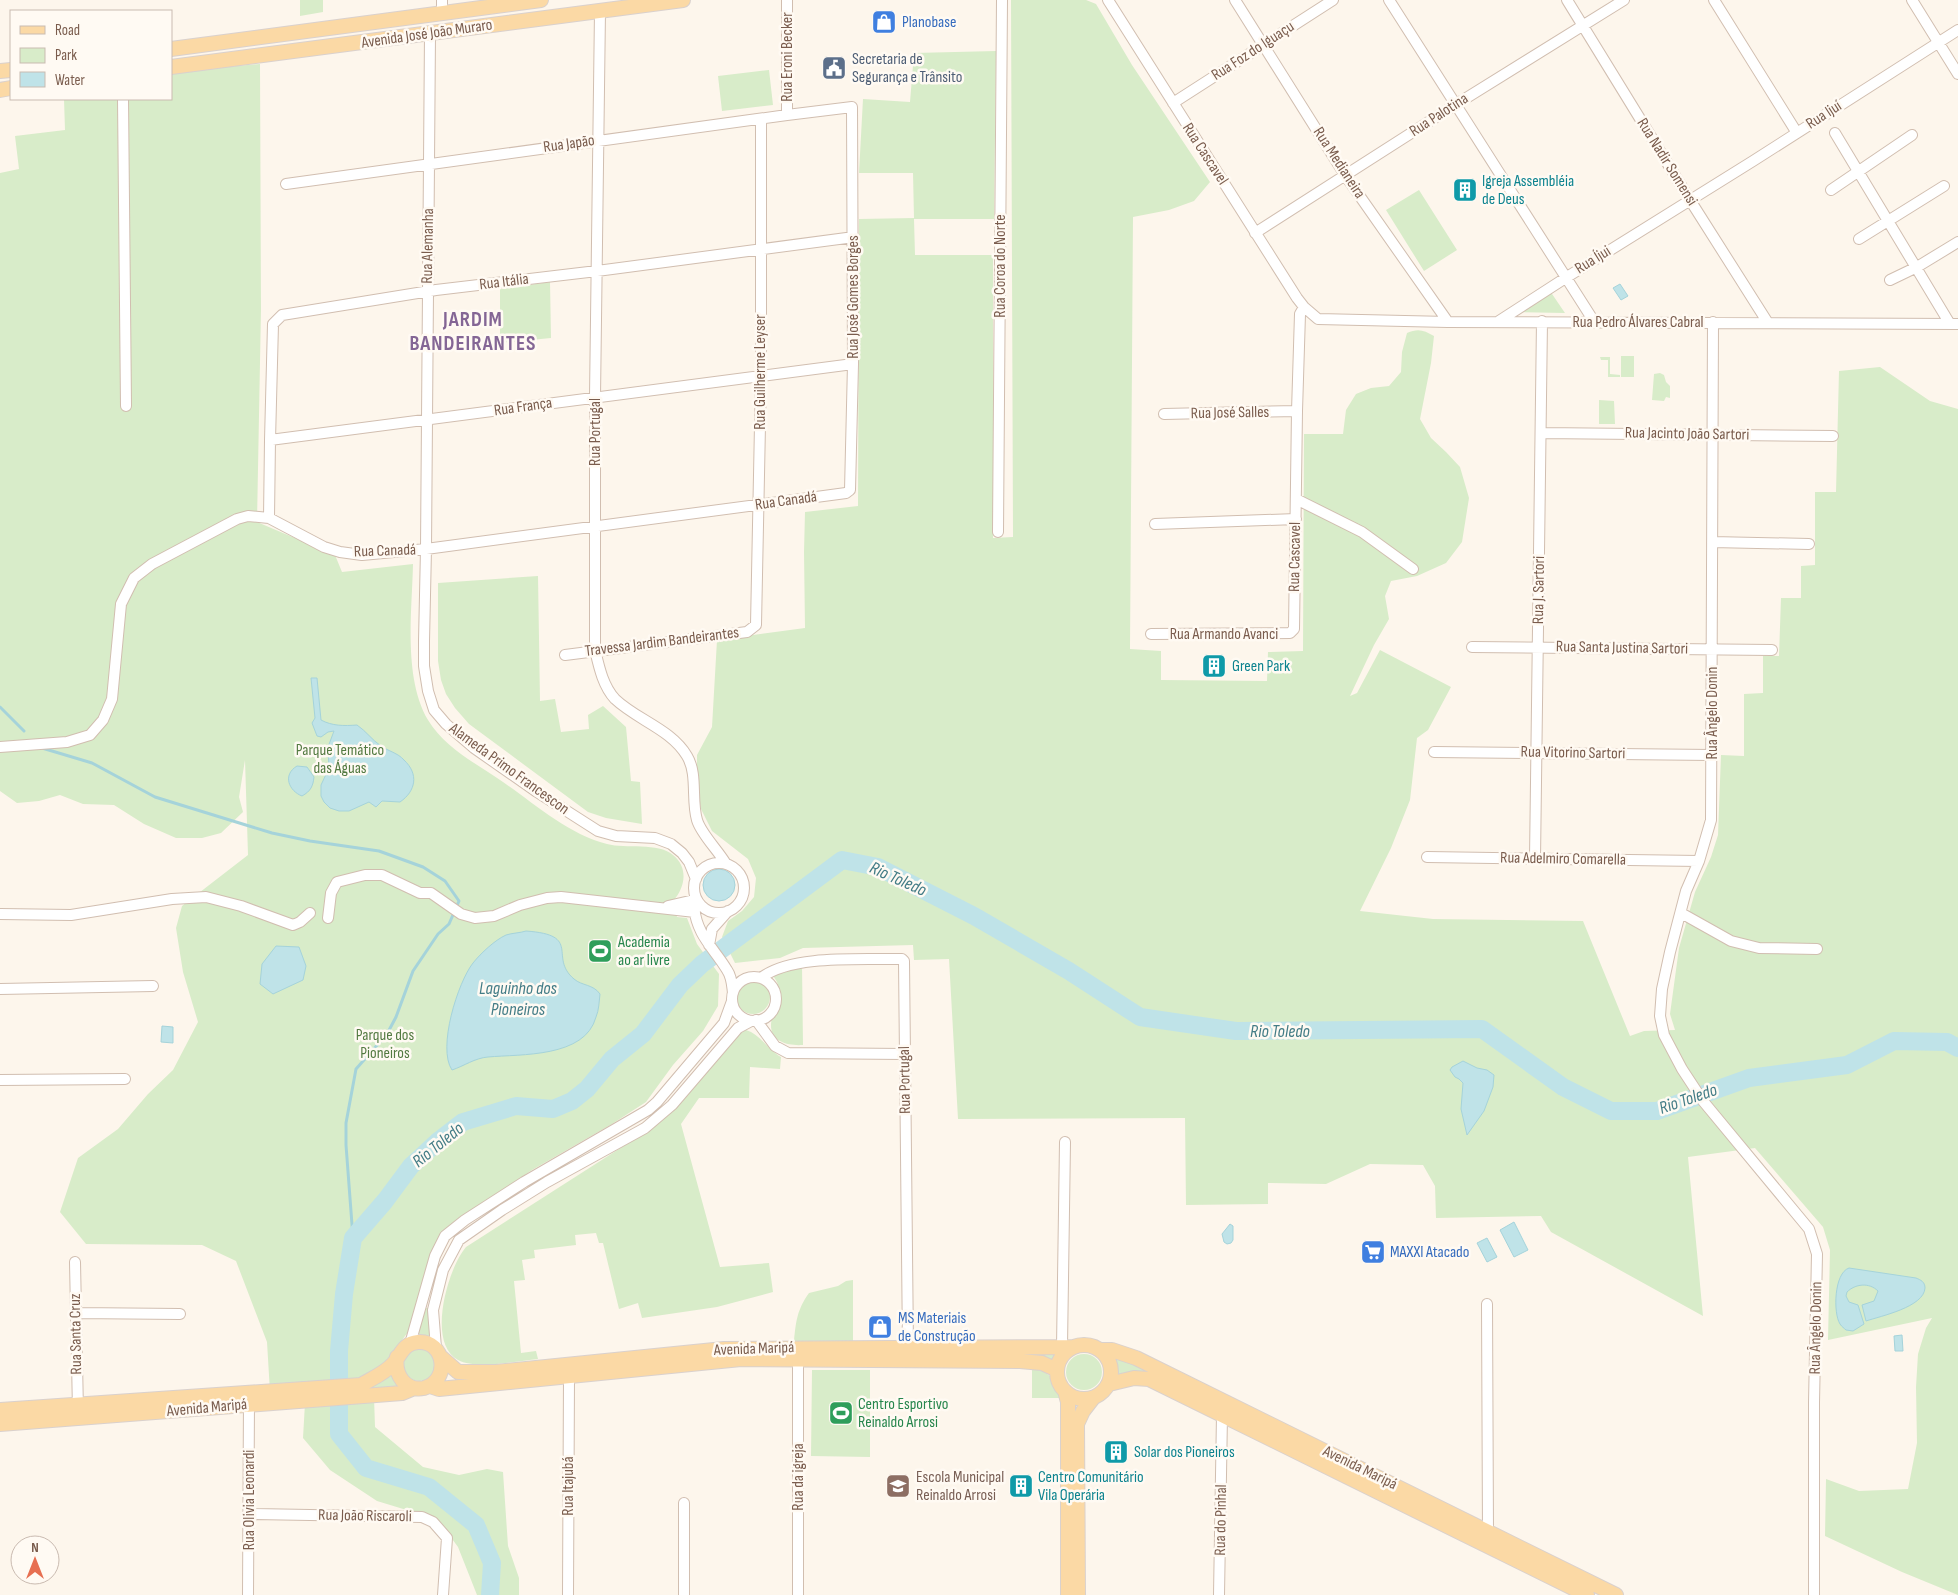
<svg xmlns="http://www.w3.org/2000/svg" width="1958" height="1595" font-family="'Sofia Sans Condensed',sans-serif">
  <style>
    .green { fill: #d8ecc9 }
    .water { fill: #bfe3e8; stroke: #a5d3da }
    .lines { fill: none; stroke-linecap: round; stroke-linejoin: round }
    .stream { stroke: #a5d3da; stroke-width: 3 }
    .river { stroke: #bfe3e8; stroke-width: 18 }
    .minor-casing { stroke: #d1beb0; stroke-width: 12 }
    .major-casing { stroke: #dad1cd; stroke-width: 16 }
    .minor { stroke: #fff; stroke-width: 10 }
    .major { stroke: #fbd9a5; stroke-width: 14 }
    .labels { text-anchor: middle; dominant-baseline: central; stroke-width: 5; stroke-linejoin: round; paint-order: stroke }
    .shop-label { font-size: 16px; fill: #366cbe; stroke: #fffaf3; text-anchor: start }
    .street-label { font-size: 16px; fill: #7a5c4d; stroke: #fffaf3 }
    .service-label { font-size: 16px; fill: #4e5e75; stroke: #fffaf3; text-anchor: start }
    .culture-label { font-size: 16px; fill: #0d838f; stroke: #fffaf3; text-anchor: start }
    .park-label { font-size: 16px; fill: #537a41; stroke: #fffaf3 }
    .leisure-label { font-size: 16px; fill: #27864d; stroke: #fffaf3; text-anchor: start }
    .education-label { font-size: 16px; fill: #785e54; stroke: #fffaf3; text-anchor: start }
    .water-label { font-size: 18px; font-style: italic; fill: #437c86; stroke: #fffaf3 }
    .district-label { font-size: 21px; font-weight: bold; letter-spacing: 1px; fill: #846695; stroke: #fffaf3 }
  </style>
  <rect width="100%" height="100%" fill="#fdf6ec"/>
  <path class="green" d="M300 0H323V12L300 16Z
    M1011 0H1086L1096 4 1132 65 1210 182 1194 201 1169 210 1133 217 1130 649 1161 651V680L1267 681 1268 652 1303 651 1304 434H1343L1346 410 1356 394 1371 388 1389 386 1401 372 1402 352 1407 333C1418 328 1424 330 1434 336L1431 363 1420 419 1431 438 1446 452 1460 467 1469 498 1462 542 1446 563 1417 576 1391 581 1385 596 1389 619 1374 645 1350 696 1357 693 1380 650 1451 687 1428 730 1417 738 1410 800 1391 848 1360 911 1433 919 1583 921 1630 1036 1644 1031 1675 1030 1670 1014 1679 948 1695 892 1711 857 1718 835 1721 755 1744 756V694L1763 693V656H1779L1781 598H1801V566L1815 565V492H1836L1839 371 1880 367 1930 401 1958 409V1595L1902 1572 1825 1536 1826 1479 1859 1491 1908 1489 1917 1443 1916 1387 1918 1354 1926 1328 1932 1318 1828 1340 1830 1250 1823 1227 1755 1148 1688 1157 1703 1316 1551 1232 1541 1216 1436 1218 1435 1186 1423 1165 1370 1164 1326 1184 1268 1183V1204L1186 1205 1185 1118 958 1119 949 959 914 960 913 945 803 948 780 958 735 963 722 937 728 921 742 911 754 897 756 878 748 859 712 831 701 809 697 787V755L712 727 717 640 805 628 804 552 805 512 858 506 859 219 914 218 913 173H859L863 99 910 102 914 53 996 51 994 219H914L915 255H993V538L1013 537Z
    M260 64 261 309 257 522 335 555 342 572 413 564C412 612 403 677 428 720 445 748 477 764 503 782 535 804 568 834 607 844 626 849 658 842 673 855 689 868 685 888 673 901L677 917 687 918 697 944 719 974 718 1006 703 1031 673 1065 646 1102 612 1124 532 1170 445 1229 439 1236 408 1332 391 1355 382 1365 368 1374 361 1385 270 1392 267 1342 236 1261 202 1245 86 1244 60 1212 78 1158 118 1129 148 1094 173 1070 198 1022 183 972 176 928 182 906 248 855 245 760 239 797 243 812 221 833 202 838H176L144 824 114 805 83 804 60 795 39 801 17 803 0 791V173L19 169 15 136 65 130 64 99H171V72Z
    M769 70 773 105 722 111 718 76Z
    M1419 190 1457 250 1424 271 1386 210Z
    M550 282 551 338 500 343V289Z
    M1550 291 1565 313 1518 312Z
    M1621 356H1634V377H1621Z
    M1600 357H1610V374L1620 375V377H1608V360H1601Z
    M1660 373 1664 375 1666 382 1670 386V398L1666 397 1664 401 1652 400 1654 374Z
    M1599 400 1614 401 1615 424H1599Z
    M538 576 540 701 555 699 561 732 589 729 588 715 603 706 626 727 631 781 640 782 642 824 606 818 588 812 469 724 455 708 446 694 441 680 438 661V583Z
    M802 965 803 1045C790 1046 770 1043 771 1024 772 1006 788 992 772 975Z
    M736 997a17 17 0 1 1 34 0a17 17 0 1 1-34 0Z
    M746 1030C760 1034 768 1050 781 1057L780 1069 750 1067 749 1098H699L681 1124 720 1267 769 1263 773 1292 717 1307 642 1318 638 1303 619 1309 603 1243H599L596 1233 575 1235 576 1245 534 1250 535 1258 522 1260 525 1280 514 1281 521 1353 536 1351 538 1359C516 1361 477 1370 458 1360 426 1343 448 1268 466 1247L658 1124 671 1113 737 1035Z
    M853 1280V1341H794C796 1321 797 1310 809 1293L838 1286 846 1281Z
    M426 1308H429L431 1339 417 1336Z
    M425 1347 436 1359C435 1363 436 1368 434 1372 425 1391 388 1378 409 1349Z
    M1037 1353H1062L1056 1363 1037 1355Z
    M1066 1372a18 18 0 1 1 36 0a18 18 0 1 1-36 0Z
    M1110 1355 1160 1375 1115 1378 1114 1363Z
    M394 1369 404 1386 362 1392Z
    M1032 1369C1048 1370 1060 1382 1060 1398H1032Z
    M812 1370H870V1457L811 1456Z
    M374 1397 375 1427 423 1467 459 1475 487 1469 503 1472 508 1546 519 1578V1595H477L458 1547 444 1528 423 1515 377 1501 330 1470 303 1438 305 1403Z"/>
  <path class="water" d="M1620 284 1628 296 1621 300 1613 288Z
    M311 678H317L321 720C332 726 344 726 357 725 366 731 372 740 381 746 388 751 398 753 404 760 419 774 416 791 400 802L382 801 376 807 369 802 349 811H339L330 808 324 802 321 796V785L329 768 328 747 334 731 328 732 321 737 317 736 312 723 315 718Z
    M297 766 307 767 314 777C313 786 311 791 302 796 289 791 282 775 297 766Z
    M703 885a16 16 0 1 1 32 0a16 16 0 1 1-32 0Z
    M526 931C583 935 548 957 574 979 582 986 593 984 600 994 599 1002 599 1010 596 1017 585 1058 521 1054 488 1057 475 1058 464 1066 452 1070 437 1048 458 982 473 963 481 953 495 940 506 935 512 933 520 933 526 931Z
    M276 946 299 947 306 966 303 980 273 994 260 984 262 964Z
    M162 1026 173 1027V1043L161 1042Z
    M1463 1061 1477 1068 1487 1070 1494 1075 1493 1087 1484 1111 1467 1135 1461 1109 1463 1083 1459 1079 1455 1077 1450 1070 1452 1067Z
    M1514 1222 1528 1250 1514 1257 1500 1230Z
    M1230 1224 1233 1226V1240L1231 1243 1227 1244 1224 1242 1222 1234Z
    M1487 1238 1497 1257 1487 1262 1477 1243Z
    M1849 1268 1916 1278C1921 1280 1925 1282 1925 1288 1924 1307 1881 1316 1866 1321L1862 1305 1874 1301 1878 1291C1869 1282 1855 1284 1847 1292L1846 1296 1849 1302 1858 1305 1864 1324 1853 1331 1846 1330C1844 1328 1842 1327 1840 1324 1833 1313 1834 1273 1849 1268Z
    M1902 1335 1903 1351H1895L1894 1336Z"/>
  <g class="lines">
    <path class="stream" d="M0 707 24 731
      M42 748 92 763 155 797 272 833 310 841 379 851 423 867 445 881 459 901 449 924 438 934 413 971 396 1017 387 1034 356 1069 346 1123V1145L353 1238"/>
    <path class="river" d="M490 1595 492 1563 476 1525 429 1487 366 1468 339 1434V1351L344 1294 353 1238 385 1201 411 1166 437 1142 463 1122 516 1106 553 1109 572 1101 587 1089 612 1059 643 1034 680 985 702 964 842 860 878 867 974 916 1069 971 1140 1017 1236 1031 1482 1029 1563 1087 1611 1111H1657L1749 1078 1847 1065 1894 1041 1947 1042 1958 1048"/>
    <defs>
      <path id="minor" d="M787 0V115
        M1108 0 1297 298 1304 307 1318 319 1448 322 1958 324
        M1235 0 1345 175 1448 322
        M1389 0 1595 323
        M1567 0 1690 200 1768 323
        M1714 0 1797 133
        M1912 0 1958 74
        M600 11 595 397V650C599 667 603 686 615 699 637 720 671 729 687 756 698 774 691 800 697 820 701 834 718 850 726 864
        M442 14V0
        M430 34 426 549 424 641V666L428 691 434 710 446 724 474 748 537 792 598 831 616 836 655 838 671 844 682 853 689 862 696 879
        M123 99 126 406
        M1173 103 1333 0
        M1835 133 1950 324
        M1831 190 1912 135
        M1255 233 1455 105 1624 0
        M1859 239 1944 186
        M1890 280 1917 267 1958 242
        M1499 321 1567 277 1753 161 1958 30
        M1713 322 1711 820 1699 861 1686 891 1670 952 1662 989 1660 1016 1664 1035 1682 1069 1703 1101 1809 1229 1817 1254 1814 1403V1595
        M1164 414 1297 411
        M1541 433 1833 436
        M270 440 273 324 282 315 436 290 597 271 854 237
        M1296 499 1362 532 1413 569
        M269 518 270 440 853 364
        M1155 524 1296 519
        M998 532 1002 0
        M1712 542 1809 544
        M1151 634 1290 633 1294 629 1297 411 1300 314 1304 307
        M1472 647 1772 650
        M565 655 747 632 756 625 761 375V119
        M0 747 67 742 90 735 103 720 112 699 121 604 134 578 152 564 237 519 248 516 269 518 324 547 340 552 362 555 426 549 846 493 850 490 853 364 852 107 787 115 286 184
        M1434 752 1712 755
        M1427 857 1699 861
        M1535 859 1542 321
        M694 888a25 25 0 1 1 50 0a25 25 0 1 1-50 0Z
        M668 906 694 900
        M694 907C697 936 714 948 727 970 732 977 732 985 733 993
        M1681 913 1731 941 1759 948 1817 949
        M0 914 71 915 172 899 206 897 241 906 293 925 300 922 310 913
        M328 918 331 893 337 882 365 875H382L420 893H431L461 914 475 918 494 916 520 905 547 898 561 897 695 912
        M709 945 712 929 728 911
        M732 999a22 22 0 1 1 44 0a22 22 0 1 1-44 0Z
        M761 978C791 954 864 960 902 959L904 961 908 1348
        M0 989 153 986
        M756 1020 775 1046 788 1053 905 1054
        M0 1080 125 1079
        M75 1262 78 1411
        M1487 1304 1488 1531
        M76 1313 180 1314
        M410 1344 435 1256 445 1236 465 1220 524 1182 648 1110 657 1102 724 1023 732 1001
        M1062 1347 1065 1142
        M436 1348 433 1310 443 1270 459 1240 502 1210 547 1182 645 1128 672 1105 738 1028 751 1021
        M798 1359V1595
        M684 1503V1595
        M249 1514 422 1517 433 1522 447 1538 443 1595
        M248 1595 249 1399
        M568 1595 569 1377
        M1219 1595 1222 1415 1225 1411"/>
      <path id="major" d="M171 49 541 0
        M171 67 683 0
        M0 71 11 70
        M0 90 11 88
        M1057 1372a27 27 0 1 1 54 0a27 27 0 1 1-54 0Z
        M1100 1350H1112L1136 1358 1616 1595
        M441 1357 458 1372H496L724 1349 1073 1347
        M1109 1384 1134 1378 1149 1379 1587 1595
        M430 1386 439 1389 741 1359 1020 1361 1042 1363 1057 1370
        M1065 1391 1068 1402V1595
        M0 1410 361 1385C371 1379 385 1373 393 1364 401 1355 403 1343 418 1342 445 1340 451 1381 424 1388 405 1392 394 1374 397 1357
        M0 1424 402 1393 414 1388
        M1078 1595 1077 1424 1083 1411 1093 1398"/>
    </defs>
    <use href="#minor" class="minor-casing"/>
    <use href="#major" class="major-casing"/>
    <use href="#minor" class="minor"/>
    <use href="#major" class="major"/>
  </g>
  <defs>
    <symbol id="shop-square" viewBox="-11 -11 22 22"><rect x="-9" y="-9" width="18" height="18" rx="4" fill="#3f7fe0" stroke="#fffaf3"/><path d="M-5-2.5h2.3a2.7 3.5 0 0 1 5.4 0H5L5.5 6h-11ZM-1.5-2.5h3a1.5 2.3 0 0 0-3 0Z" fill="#fff"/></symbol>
    <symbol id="civic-square" viewBox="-11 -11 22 22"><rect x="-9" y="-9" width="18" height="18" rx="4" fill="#5c6f8a" stroke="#fffaf3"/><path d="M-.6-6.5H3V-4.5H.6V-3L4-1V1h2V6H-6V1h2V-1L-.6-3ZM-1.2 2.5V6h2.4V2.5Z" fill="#fff"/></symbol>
    <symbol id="building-square" viewBox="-11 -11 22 22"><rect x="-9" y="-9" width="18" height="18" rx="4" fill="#0f9aa8" stroke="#fffaf3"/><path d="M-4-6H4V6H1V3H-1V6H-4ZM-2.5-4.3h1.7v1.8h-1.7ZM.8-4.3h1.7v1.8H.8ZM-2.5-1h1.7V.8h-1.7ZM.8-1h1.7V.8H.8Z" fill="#fff"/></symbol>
    <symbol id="stadium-square" viewBox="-11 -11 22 22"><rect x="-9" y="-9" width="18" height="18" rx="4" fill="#2e9e5b" stroke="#fffaf3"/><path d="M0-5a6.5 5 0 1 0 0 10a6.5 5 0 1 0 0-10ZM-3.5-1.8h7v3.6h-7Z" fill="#fff"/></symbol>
    <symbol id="supermarket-square" viewBox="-11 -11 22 22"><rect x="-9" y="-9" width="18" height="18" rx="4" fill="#3f7fe0" stroke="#fffaf3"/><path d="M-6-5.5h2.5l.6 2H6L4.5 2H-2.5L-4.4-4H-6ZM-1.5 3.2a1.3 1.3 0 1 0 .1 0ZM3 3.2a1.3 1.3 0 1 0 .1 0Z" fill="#fff"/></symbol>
    <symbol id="school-square" viewBox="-11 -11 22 22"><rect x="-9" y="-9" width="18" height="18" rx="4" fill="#8d6e63" stroke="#fffaf3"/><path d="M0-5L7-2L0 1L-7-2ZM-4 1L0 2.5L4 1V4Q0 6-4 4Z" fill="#fff"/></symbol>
  </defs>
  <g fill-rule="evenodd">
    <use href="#shop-square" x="870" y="8" width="28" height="28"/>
    <use href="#civic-square" x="820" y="54" width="28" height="28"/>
    <use href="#building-square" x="1451" y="176" width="28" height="28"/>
    <use href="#building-square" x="1200" y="652" width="28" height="28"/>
    <use href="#stadium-square" x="586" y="937" width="28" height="28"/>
    <use href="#supermarket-square" x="1359" y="1238" width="28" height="28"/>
    <use href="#shop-square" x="866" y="1313" width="28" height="28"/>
    <use href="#stadium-square" x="827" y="1399" width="28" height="28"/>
    <use href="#building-square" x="1102" y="1438" width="28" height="28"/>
    <use href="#school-square" x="884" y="1472" width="28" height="28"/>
    <use href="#building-square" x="1007" y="1472" width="28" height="28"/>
  </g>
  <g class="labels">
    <g class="shop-label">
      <text x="902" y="22">Planobase</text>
      <text x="1390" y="1252">MAXXI Atacado</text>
      <text x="898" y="1318">MS Materiais<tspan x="898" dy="18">de Construção</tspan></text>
    </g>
    <g class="street-label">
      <text transform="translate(427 34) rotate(-8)">Avenida José João Muraro</text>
      <text transform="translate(1253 51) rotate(-33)">Rua Foz do Iguaçu</text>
      <text transform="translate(787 57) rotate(-90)">Rua Eroni Becker</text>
      <text transform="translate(1439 115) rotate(-33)">Rua Palotina</text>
      <text transform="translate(1824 115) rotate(-33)">Rua Ijuí</text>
      <text transform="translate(569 144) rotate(-8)">Rua Japão</text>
      <text transform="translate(1205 154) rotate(57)">Rua Cascavel</text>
      <text transform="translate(1667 162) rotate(58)">Rua Nadir Somensi</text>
      <text transform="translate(1339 163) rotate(57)">Rua Medianeira</text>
      <text transform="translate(428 246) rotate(-89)">Rua Alemanha</text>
      <text transform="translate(1593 260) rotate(-32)">Rua Íjui</text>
      <text transform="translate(1000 266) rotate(-90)">Rua Coroa do Norte</text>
      <text transform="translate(504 282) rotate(-7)">Rua Itália</text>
      <text transform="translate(853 297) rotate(-90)">Rua José Gomes Borges</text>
      <text x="1638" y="322">Rua Pedro Álvares Cabral</text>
      <text transform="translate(760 372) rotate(-90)">Rua Guilherme Leyser</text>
      <text transform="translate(523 407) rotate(-8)">Rua França</text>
      <text transform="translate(1230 413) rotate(-1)">Rua José Salles</text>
      <text transform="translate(595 432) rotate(-90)">Rua Portugal</text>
      <text transform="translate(1687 434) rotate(1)">Rua Jacinto João Sartori</text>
      <text transform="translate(786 501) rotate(-8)">Rua Canadá</text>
      <text transform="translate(385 551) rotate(-2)">Rua Canadá</text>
      <text transform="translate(1295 557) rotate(-89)">Rua Cascavel</text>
      <text transform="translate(1539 590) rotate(-89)">Rua J. Sartori</text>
      <text x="1224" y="634">Rua Armando Avanci</text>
      <text transform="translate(662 642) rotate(-7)">Travessa Jardim Bandeirantes</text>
      <text transform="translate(1622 648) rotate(1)">Rua Santa Justina Sartori</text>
      <text transform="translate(1712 713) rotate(-90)">Rua Ângelo Donin</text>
      <text transform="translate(1573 753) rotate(1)">Rua Vitorino Sartori</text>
      <text transform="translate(509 769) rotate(36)">Alameda Primo Francescon</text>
      <text transform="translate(1563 859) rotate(1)">Rua Adelmiro Comarella</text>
      <text transform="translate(905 1080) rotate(-91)">Rua Portugal</text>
      <text transform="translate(1816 1328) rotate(-89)">Rua Ângelo Donin</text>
      <text transform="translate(76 1334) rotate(-91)">Rua Santa Cruz</text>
      <text transform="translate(754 1349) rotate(-2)">Avenida Maripá</text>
      <text transform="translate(207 1408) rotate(-5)">Avenida Maripá</text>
      <text transform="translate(1360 1468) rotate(26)">Avenida Maripá</text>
      <text transform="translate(798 1477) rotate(-90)">Rua da igreja</text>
      <text transform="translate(568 1486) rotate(-90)">Rua Itajubá</text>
      <text transform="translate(249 1500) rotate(-90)">Rua Olivia Leonardi</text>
      <text transform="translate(365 1516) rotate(1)">Rua João Riscaroli</text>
      <text transform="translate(1221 1520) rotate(-89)">Rua do Pinhal</text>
    </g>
    <g class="service-label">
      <text x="852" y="59">Secretaria de<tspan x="852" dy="18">Segurança e Trânsito</tspan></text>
    </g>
    <g class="culture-label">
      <text x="1482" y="181">Igreja Assembléia<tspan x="1482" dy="18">de Deus</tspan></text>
      <text x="1232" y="666">Green Park</text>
      <text x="1134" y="1452">Solar dos Pioneiros</text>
      <text x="1038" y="1477">Centro Comunitário<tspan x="1038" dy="18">Vila Operária</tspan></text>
    </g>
    <g class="park-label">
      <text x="340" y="750">Parque Temático<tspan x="340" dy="18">das Águas</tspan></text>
      <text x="385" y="1035">Parque dos<tspan x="385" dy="18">Pioneiros</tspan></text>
    </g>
    <g class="leisure-label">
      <text x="618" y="942">Academia<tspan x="618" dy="18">ao ar livre</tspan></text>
      <text x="858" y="1404">Centro Esportivo<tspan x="858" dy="18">Reinaldo Arrosi</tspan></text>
    </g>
    <g class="education-label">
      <text x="916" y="1477">Escola Municipal<tspan x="916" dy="18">Reinaldo Arrosi</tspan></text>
    </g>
    <g class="water-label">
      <text transform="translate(898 879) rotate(24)">Rio Toledo</text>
      <text x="518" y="988">Laguinho dos<tspan x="518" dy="21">Pioneiros</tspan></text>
      <text x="1280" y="1031">Rio Toledo</text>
      <text transform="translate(1688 1099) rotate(-19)">Rio Toledo</text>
      <text transform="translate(438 1145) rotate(-39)">Rio Toledo</text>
    </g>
    <g class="district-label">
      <text x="473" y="319">JARDIM<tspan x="473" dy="24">BANDEIRANTES</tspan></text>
    </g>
  </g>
  <rect x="10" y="10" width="162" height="90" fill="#fffaf3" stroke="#cabbb1"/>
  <rect x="20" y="26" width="25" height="8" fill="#fbd9a5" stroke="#cabbb1"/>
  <text x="55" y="35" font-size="15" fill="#7a5c4d">Road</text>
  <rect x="20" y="48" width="25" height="15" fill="#d8ecc9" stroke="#cabbb1"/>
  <text x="55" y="60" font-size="15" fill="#7a5c4d">Park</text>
  <rect x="20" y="72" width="25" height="15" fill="#bfe3e8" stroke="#cabbb1"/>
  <text x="55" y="85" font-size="15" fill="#7a5c4d">Water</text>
  <g transform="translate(35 1560)"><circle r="24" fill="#fffaf3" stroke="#cabbb1"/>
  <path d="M0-4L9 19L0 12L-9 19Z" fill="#e76f51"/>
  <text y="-8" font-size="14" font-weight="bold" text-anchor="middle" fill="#7a5c4d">N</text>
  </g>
</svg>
